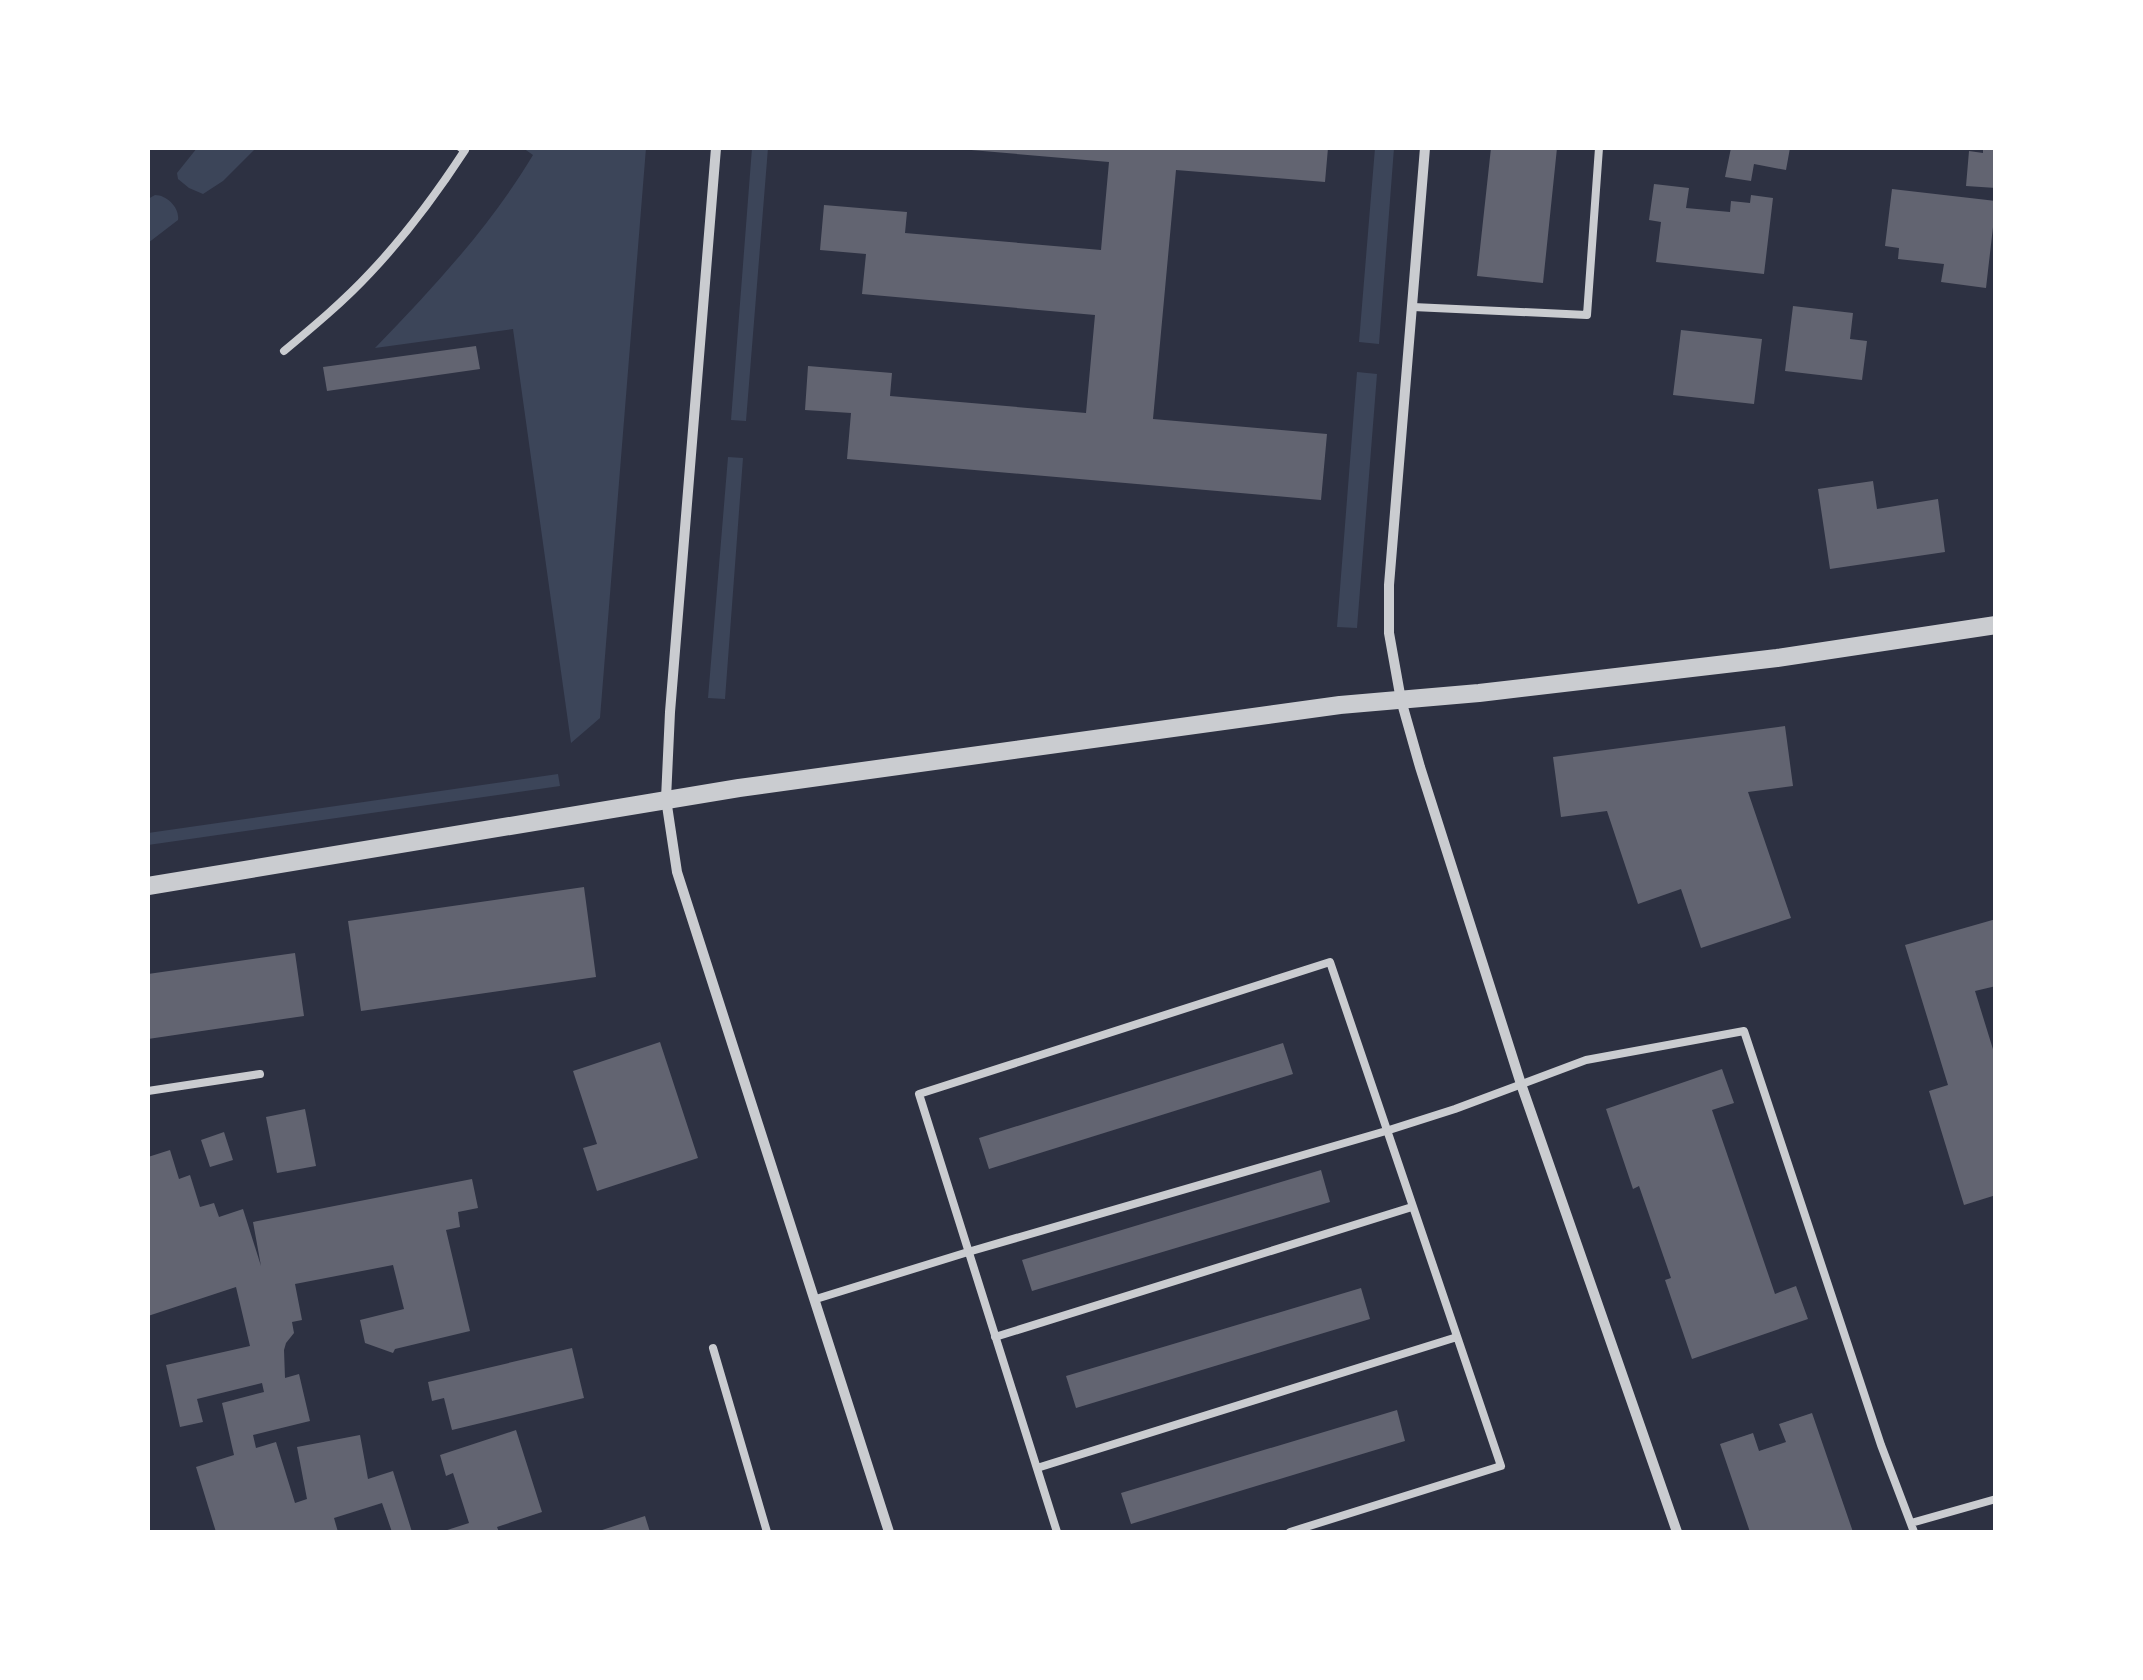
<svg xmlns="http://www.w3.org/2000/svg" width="2143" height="1680" font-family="'Asap Condensed',sans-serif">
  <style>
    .green { fill: #3c4559 }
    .building { fill: #626471 }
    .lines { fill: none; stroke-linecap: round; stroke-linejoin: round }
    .service { stroke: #caccd0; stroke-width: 8 }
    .minor { stroke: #caccd0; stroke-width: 10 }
    .tertiary { stroke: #caccd0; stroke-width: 18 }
  </style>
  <rect width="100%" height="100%" fill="#2d3142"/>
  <path class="green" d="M197 148H256L223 181 203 194 189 188 178 179 177 173Z
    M523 148H646L600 718 571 743 513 329 375 348C433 288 490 227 533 155Z
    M752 148H768L746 421 731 420Z
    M1375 148H1394L1379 344 1359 342Z
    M155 195C167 195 180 208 178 220L148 243V199Z
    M1357 372 1377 374 1357 628 1337 627Z
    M728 457 743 458 725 699 708 698Z
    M558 774 560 786 148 845V833Z"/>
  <path class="building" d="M972 148H1328L1325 182 1176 170 1153 419 1327 434 1321 500 847 459 851 413 805 410 808 366 892 373 890 396 1086 413 1095 315 862 294 866 254 820 250 824 205 907 212 905 233 1101 250 1109 162 971 150Z
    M1491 148H1557L1543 283 1477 276Z
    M1731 148H1790L1786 170 1754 164 1751 181 1725 177Z
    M1983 148H1996V188L1966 186 1969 151 1983 153Z
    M1654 184 1689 188 1686 208 1730 212 1731 201 1750 203 1751 195 1773 198 1764 274 1656 262 1661 222 1649 220Z
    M1892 189 1996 201 1986 288 1941 282 1944 264 1898 259 1899 248 1885 246Z
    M1793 306 1853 313 1850 339 1867 341 1862 380 1785 371Z
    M1681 330 1762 339 1754 404 1673 395Z
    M476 346 480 369 327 391 323 367Z
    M1873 481 1877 509 1938 499 1945 552 1830 569 1818 489Z
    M1785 726 1793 786 1748 792 1791 918 1701 948 1681 889 1638 904 1607 811 1561 817 1553 757Z
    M584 887 596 977 361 1011 348 921Z
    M1996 919V986L1975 991 1996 1059V1195L1964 1205 1929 1091 1948 1085 1905 945Z
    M295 953 304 1016 148 1039V974Z
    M660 1042 698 1158 597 1191 583 1148 597 1144 573 1071Z
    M1283 1043 1293 1074 989 1169 979 1138Z
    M1722 1069 1734 1103 1712 1110 1775 1294 1796 1286 1808 1319 1692 1359 1665 1280 1671 1278 1639 1186 1633 1189 1606 1109Z
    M305 1109 316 1166 277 1173 266 1117Z
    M224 1132 233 1160 210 1167 201 1140Z
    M170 1150 179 1179 190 1175 200 1207 214 1203 219 1217 243 1209 261 1266 253 1222 472 1179 478 1208 458 1212 460 1227 446 1230 470 1331 395 1349 393 1353 365 1343 360 1320 404 1309 393 1265 295 1284 302 1320 292 1322 294 1333 286 1343 284 1350 285 1378 299 1374 310 1421 253 1435 256 1448 276 1442 295 1503 307 1499 297 1447 360 1435 368 1479 393 1471 412 1532H392L382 1503 334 1518 338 1532H216L196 1467 234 1455 222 1403 264 1392 262 1383 197 1399 203 1422 180 1427 166 1365 250 1346 236 1287 148 1316V1157Z
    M1321 1170 1330 1202 1032 1291 1022 1260Z
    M1361 1288 1370 1319 1076 1408 1066 1376Z
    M572 1348 584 1398 452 1430 444 1398 432 1401 428 1382Z
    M1397 1410 1405 1441 1131 1524 1121 1493Z
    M1812 1413 1853 1532H1750L1720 1444 1753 1433 1759 1451 1786 1442 1779 1424Z
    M516 1430 542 1512 497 1527 499 1532H441L469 1523 453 1473 446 1476 440 1455Z
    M645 1516 650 1532H596Z"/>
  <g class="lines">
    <path class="service" d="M1413 307 1587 315 1599 148
      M284 351C314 326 344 301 370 273 406 235 437 193 465 150L461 148
      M148 1091 260 1074
      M816 1299 968 1252 1386 1131 1455 1109 1586 1060 1744 1031 1881 1445 1914 1532
      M995 1337 1412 1207
      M713 1348 767 1532
      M1037 1468 1457 1337
      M1911 1523 1996 1499
      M1057 1532 919 1094 1330 962 1501 1466 1290 1532"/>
    <path class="minor" d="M716 148 670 712 666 799 677 872 889 1532
      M1425 148 1389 585V633L1401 700 1420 767 1521 1084 1677 1532"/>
    <path class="tertiary" d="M148 886 739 788 1340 705 1479 693 1777 658 1996 625"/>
  </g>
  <rect width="2143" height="1680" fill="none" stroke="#ffffff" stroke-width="300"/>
</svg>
